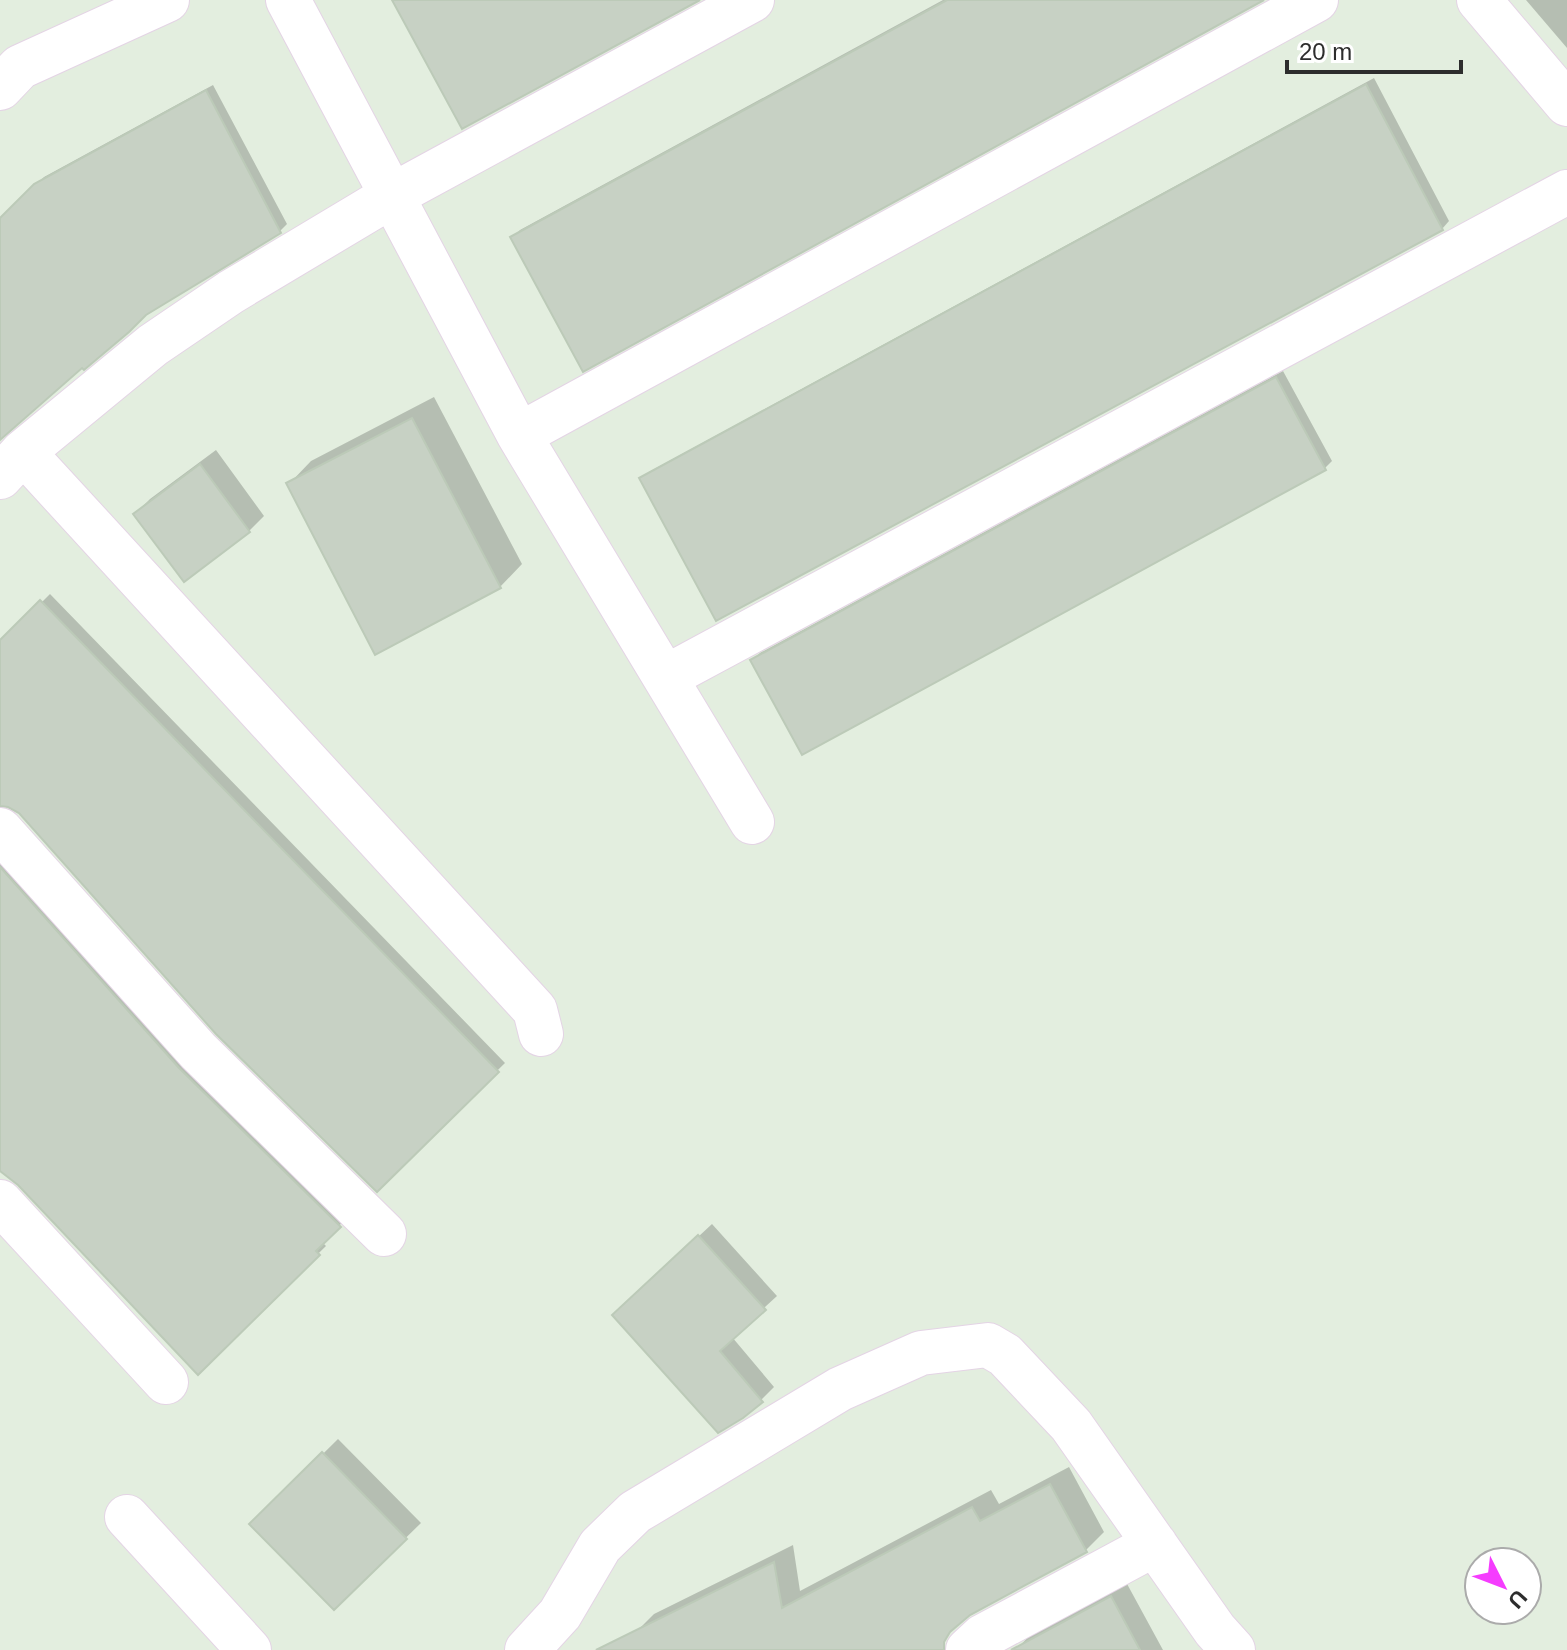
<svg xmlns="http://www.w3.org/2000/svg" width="1567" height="1650" font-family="Helvetica,sans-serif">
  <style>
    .shadow { fill: #0003 }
    .building { fill: #c7d1c4; stroke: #bccab8; stroke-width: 2 }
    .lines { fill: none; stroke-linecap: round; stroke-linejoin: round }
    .minor-casing { stroke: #e4d4e5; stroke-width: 46 }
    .minor { stroke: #fff; stroke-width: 44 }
  </style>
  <rect width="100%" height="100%" fill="#e3eedf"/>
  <path class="shadow" d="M943 0H1261L513 238 520 230Z
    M1526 0H1567V48Z
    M1374 78 1449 221 1442 229 642 479 649 472Z
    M213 85 287 224 280 231 145 314 0 438V221L44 177Z
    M1283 371 1332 461 1324 469 753 660 760 653Z
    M434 397 522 564 500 587 289 484 311 461Z
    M216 450 264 516 249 531 135 514 150 499Z
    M50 594 505 1063 377 1189 20 812 9 805 0 804V644Z
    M0 851 347 1218 322 1242 326 1246 198 1372 20 1184 0 1168Z
    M712 1224 777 1296 732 1337 774 1387 761 1400 628 1302Z
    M338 1439 421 1523 334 1608 252 1524Z
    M1069 1467 1104 1532 1086 1550 969 1613 917 1650H642L635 1633 654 1614 793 1545 800 1591 991 1490 999 1504Z
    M1126 1582 1163 1650H1016L1031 1634Z"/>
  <path class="building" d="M392 0H700L462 129Z
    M947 0H1264L583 372 510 237Z
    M1366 84 1443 230 716 621 639 478Z
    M206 90 281 233 146 315 129 332 84 370 82 368 0 440V218L34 184Z
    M1276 377 1326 470 802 755 750 660Z
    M412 418 501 588 375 655 286 483Z
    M200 464 250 532 184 582 133 514Z
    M40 600 499 1072 377 1192 216 1034 19 813 8 807 0 806V640Z
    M0 867 179 1068 341 1227 316 1251 320 1255 198 1375 18 1185 0 1171Z
    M698 1235 766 1310 720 1351 763 1402 743 1418 718 1433 612 1315Z
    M322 1452 407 1539 334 1610 249 1524Z
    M1050 1484 1087 1552 970 1615 950 1632 944 1642V1650H596L774 1562 782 1608 972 1507 980 1521Z
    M1111 1596 1140 1650H1011Z"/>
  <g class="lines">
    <defs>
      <path id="minor" d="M288 0 519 435 752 822
        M1479 0 1567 104
        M0 88 20 67 167 0
        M519 435 1316 0
        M23 452 535 1010 541 1034
        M0 477 23 452 153 345 231 292 393 195 752 0
        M666 677 1567 192
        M0 830 198 1051 384 1234
        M0 1202 166 1382
        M127 1517 249 1650
        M527 1650 560 1614 600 1546 635 1512 840 1389 921 1353 988 1345 1005 1355 1071 1425 1215 1630 1233 1650
        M968 1650 982 1637 1155 1544"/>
    </defs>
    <use href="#minor" class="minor-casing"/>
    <use href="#minor" class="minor"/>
  </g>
  <g transform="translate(1503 1586) rotate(132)"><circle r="38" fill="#ffffff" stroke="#ababab" stroke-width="2"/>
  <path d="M0-6L14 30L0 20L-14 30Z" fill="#f53cfe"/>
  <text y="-12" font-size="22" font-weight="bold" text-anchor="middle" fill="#2d2d2d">U</text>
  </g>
  <path d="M1287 60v12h174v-12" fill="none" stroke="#2d2d2d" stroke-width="4"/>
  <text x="1299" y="60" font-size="24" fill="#2d2d2d" stroke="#ffffff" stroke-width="6" paint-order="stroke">20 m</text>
</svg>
